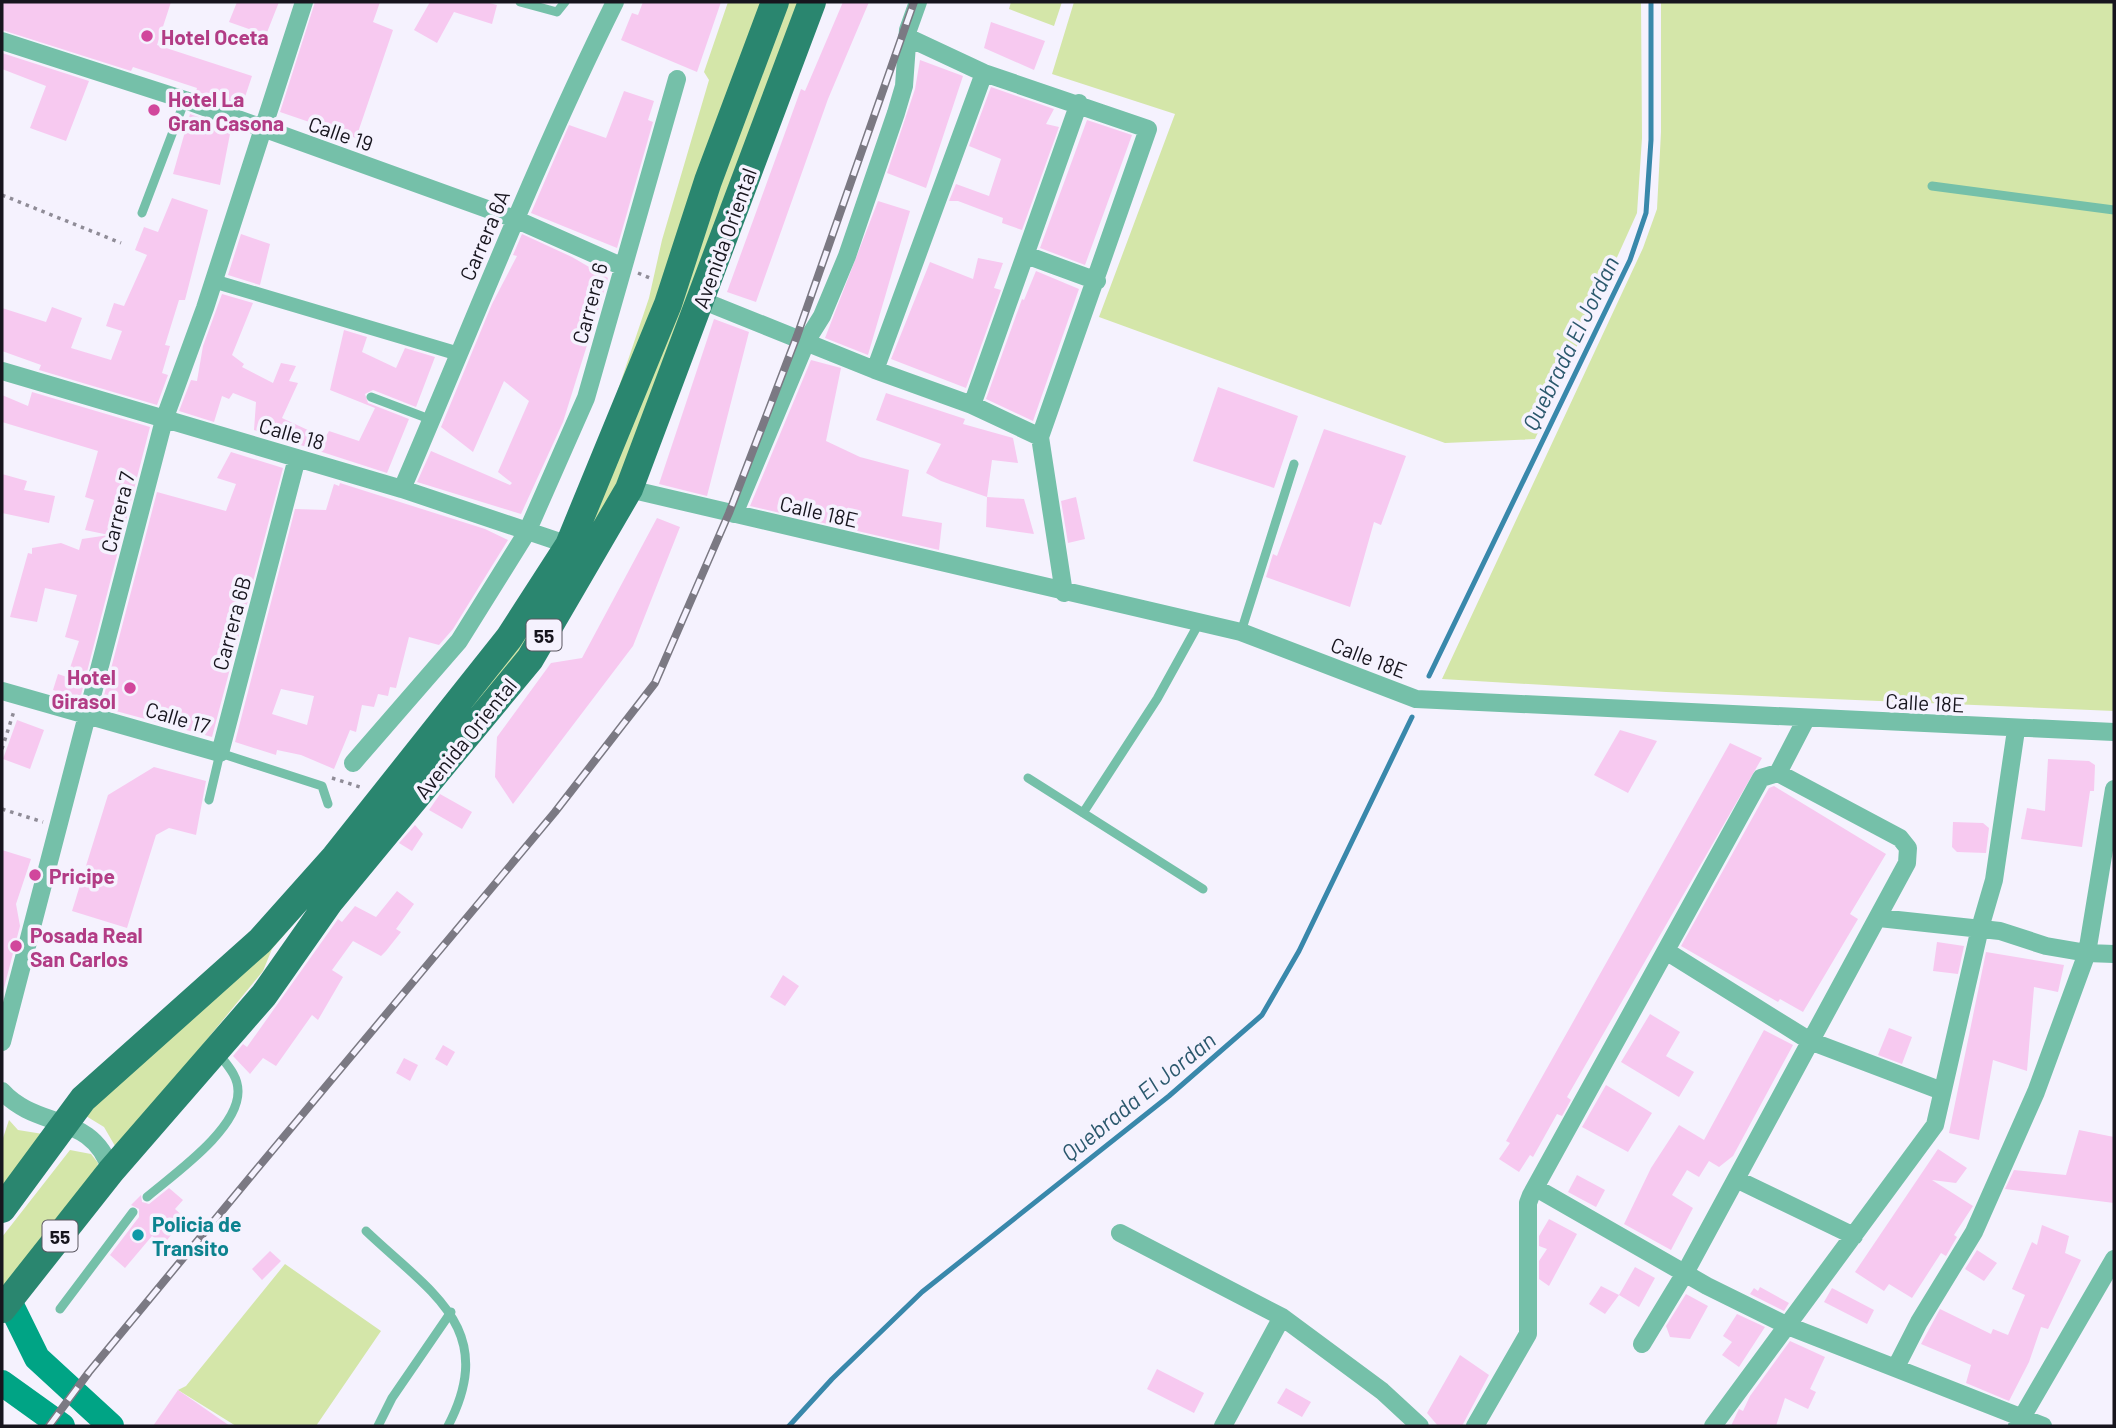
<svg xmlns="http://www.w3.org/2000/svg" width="2116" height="1428" font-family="Barlow,sans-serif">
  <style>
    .green { fill: #d4e6a9 }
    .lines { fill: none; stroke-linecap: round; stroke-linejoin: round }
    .stream { stroke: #3988ab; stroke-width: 5 }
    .building { fill: #f7c9f0; fill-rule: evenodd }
    .path { stroke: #8f8c97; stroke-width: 3.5; stroke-dasharray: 3.5 5; stroke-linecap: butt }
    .service { stroke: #75c0a9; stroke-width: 9 }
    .pedestrian { stroke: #75c0a9; stroke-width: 14 }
    .minor { stroke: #75c0a9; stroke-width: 18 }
    .secondary { stroke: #00a485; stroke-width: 26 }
    .primary { stroke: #2a866f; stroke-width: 28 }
    .rail-casing { stroke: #7b7983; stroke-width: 8 }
    .rail { stroke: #f5f2fe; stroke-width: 5; stroke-dasharray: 16; stroke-linecap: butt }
    .hotel-dot { fill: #d1479c; stroke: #f5f2fe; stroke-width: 2.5 }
    .culture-dot { fill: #0f9aa8; stroke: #f5f2fe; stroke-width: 2.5 }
    .labels { text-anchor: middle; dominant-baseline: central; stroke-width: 7; stroke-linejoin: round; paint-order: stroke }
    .shield { fill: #f5f2fe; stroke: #5a5761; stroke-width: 2 }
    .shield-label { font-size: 19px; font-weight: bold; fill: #17151e }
    .hotel-label { font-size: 21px; font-weight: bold; fill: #b23c85; stroke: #f5f2fe; text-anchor: start }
    .street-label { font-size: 21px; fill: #17151e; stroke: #f5f2fe }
    .culture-label { font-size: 21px; font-weight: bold; fill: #0d838f; stroke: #f5f2fe; text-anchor: start }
    .water-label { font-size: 23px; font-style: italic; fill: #2b586d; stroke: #f5f2fe }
  </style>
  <rect width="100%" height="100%" fill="#f5f2fe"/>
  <path class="green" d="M728 2H769L599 446 649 298 662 240 709 80 704 72Z
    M786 2H801L652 404 599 523 517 661 334 871 509 653Z
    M1011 2H1062L1054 26 1009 9Z
    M1074 2H1641L1642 138 1637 213 1535 439 1445 443 1099 317 1175 114 1052 74Z
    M1661 2H2114V711L1666 692 1442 679 1643 248 1657 209 1661 132Z
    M310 905 272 949 263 971 119 1147 115 1146 104 1127 86 1116V1110Z
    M9 1120 18 1130 43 1134 2 1191V1141Z
    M70 1150 91 1154 98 1163 96 1175 2 1297V1237Z
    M285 1264 381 1331 316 1426H236L178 1390 186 1386Z"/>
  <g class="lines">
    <path class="stream" d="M1429 676 1630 260 1646 213 1651 140V2
      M789 1426 832 1379 922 1292 1169 1096 1262 1015 1299 951 1412 717"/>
  </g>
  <path class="building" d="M2 2H171L157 45 252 76 243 103 237 101 236 106 196 92 197 88 133 67 131 71 2 30Z
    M237 2H279L266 35 229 22Z
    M315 2H380L373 22 393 30 356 138 280 112Z
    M430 2H486L497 5 492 24 454 12 437 43 414 30Z
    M643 2H721L697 72 621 40 632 13 638 15Z
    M843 2H869L828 99 756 302 727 292 801 89 805 91Z
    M991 22 1045 41 1034 70 984 48Z
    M2 53 89 81 66 141 30 128 46 86 2 69Z
    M920 60 963 76 926 188 887 173 915 89Z
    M991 87 1054 109 1046 124 1059 127 1022 230 1002 223 1003 218 958 201H949L956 184 989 196 1001 159 969 146Z
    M624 91 654 101 648 120 653 122 617 248 531 213 569 125 606 138Z
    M190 114 231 129 220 185 173 174Z
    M1087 120 1132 135 1085 265 1040 248Z
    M172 198 208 210 185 300H179L165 345 170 346 162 373 168 375 157 405 39 370 41 365 2 351V308L46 322 52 307 82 318 71 348 111 360 122 331 106 326 114 303 124 306 147 255 135 250 144 227 158 232Z
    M878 201 910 211 868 355 825 338Z
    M241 234 270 244 260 285 228 275Z
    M522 234 572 257 608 278 563 422 521 514 417 482 431 451 510 485 512 483 498 472 529 401 504 381 473 452 441 427 492 304 517 256 513 255Z
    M978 258 1003 263 994 288 1001 290 966 388 891 359 930 262 973 279Z
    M1036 271 1079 289 1033 421 986 399 1022 299 1024 300Z
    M222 294 253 303 232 355 244 364 242 367 273 383 281 363 296 366 289 381 298 383 282 418 325 438 329 431 359 441 375 408 330 390 344 330 367 337 362 352 396 368 405 348 435 357 416 407 373 390 365 394 368 403 409 419 387 473 254 430 256 402 233 393 229 399 222 396 214 422 179 411 191 380 197 381 203 346Z
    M714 319 749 332 707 496 659 484Z
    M811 360 841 368 826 441 860 457 909 470 902 516 942 523 939 550 750 506Z
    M1218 387 1298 416 1274 488 1193 461Z
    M32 392 150 427 80 699 53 690 58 674 67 677 79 641 65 637 77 595 45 588 37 622 10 617 28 553 32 554V548L61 543 79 550 82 539 109 535 85 530 94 500 85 497 98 451 2 422V395L28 406Z
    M886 393 965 419 963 424 1013 438 1018 463 992 460 987 497 941 481 926 473 941 444 876 420Z
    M1324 429 1406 456 1381 525 1374 522 1350 607 1266 577 1273 554 1277 556Z
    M231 452 283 468 212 737 101 707 157 492 226 511 236 484 217 478Z
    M2 474 27 481 24 490 55 496 49 523 2 513Z
    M340 483 485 529 508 540 453 629 439 645 409 637 396 688 390 687 388 696 378 694 374 707 362 705 356 732 350 730 334 769 301 755 277 750 276 755 235 742 295 509 326 510 334 484 339 486ZM281 689 314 696 307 725 272 714Z
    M987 497 1024 499 1034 534 986 527Z
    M1076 497 1085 539 1068 543 1061 501Z
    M657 518 680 527 633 646 513 804 495 777 497 737 551 663 582 658Z
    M17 720 44 730 30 769 3 759Z
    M1620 730 1657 741 1628 793 1594 775Z
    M1730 743 1762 758 1567 1097 1571 1100 1562 1116 1557 1114 1533 1157 1530 1155 1519 1172 1499 1159 1510 1143 1506 1141Z
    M2048 759 2089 761 2095 765 2094 791H2090L2082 847 2021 839 2027 808 2045 811Z
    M154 767 206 781 196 835 169 828 156 835 127 928 72 911 108 795Z
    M1774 786 1886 854 1850 914 1858 919 1803 1012 1780 999 1778 1002 1681 946 1769 788Z
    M440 794 472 812 462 829 429 810Z
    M1953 822 1983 823 1989 828 1986 853 1957 852 1952 847Z
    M415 825 423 834 412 851 399 843Z
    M2 850 31 859 16 904 20 926 3 992Z
    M397 891 414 904 396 929 401 932 386 951 381 956 353 941 332 970 343 977 318 1020 312 1015 276 1066 263 1058 250 1074 233 1056 243 1044 247 1047 338 919 342 922 355 906 376 917Z
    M1937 942 1964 946 1958 974 1933 971Z
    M1986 952 2064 965 2058 992 2034 987 2027 1071 1993 1060 1979 1140 1949 1133Z
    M783 975 799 986 785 1006 770 997Z
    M1650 1014 1680 1032 1666 1056 1694 1072 1679 1097 1621 1062Z
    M1889 1028 1912 1037 1902 1064 1878 1055Z
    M1764 1030 1793 1045 1733 1156 1719 1167 1709 1161 1699 1177 1687 1170 1672 1195 1693 1208 1671 1250 1624 1224 1651 1168 1679 1125 1704 1140Z
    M443 1045 455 1052 447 1066 435 1059Z
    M404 1058 418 1065 410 1081 396 1073Z
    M1606 1085 1652 1113 1628 1152 1582 1127Z
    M2079 1130 2114 1137V1203L2005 1189 2014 1170 2066 1175Z
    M1938 1149 1967 1168 1956 1183 1932 1180 1973 1206 1954 1235 1957 1237 1946 1256 1941 1253 1912 1298 1889 1284 1884 1291 1855 1272Z
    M1577 1175 1605 1190 1596 1207 1568 1192Z
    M169 1188 183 1200 175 1209 185 1218 163 1245 152 1236 125 1268 110 1255 139 1217V1209L131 1205 141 1195 142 1202 149 1204Z
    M1549 1219 1577 1234 1549 1286 1539 1279V1261L1547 1249 1539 1246V1236Z
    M2042 1225 2069 1236 2065 1253 2081 1260 2048 1329 2041 1327 2029 1362 2009 1401 1966 1383 1971 1365 1921 1344 1940 1309 1991 1334 1993 1329 2008 1335 2025 1295 2012 1289 2032 1242 2037 1245Z
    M1977 1250 1997 1263 1984 1281 1965 1269Z
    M270 1251 281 1261 262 1280 252 1269Z
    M1635 1267 1655 1278 1639 1307 1619 1295Z
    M1601 1286 1619 1295 1605 1314 1589 1304Z
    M1760 1287 1789 1303 1784 1311 1750 1294 1754 1288 1758 1291Z
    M1832 1288 1874 1310 1867 1324 1824 1302Z
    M1686 1294 1708 1306 1690 1339 1670 1337 1666 1326Z
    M1737 1314 1765 1327 1739 1367 1722 1355 1732 1342 1723 1336Z
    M1790 1341 1825 1357 1810 1389 1816 1392 1808 1409 1785 1398 1776 1426H1731L1737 1413 1739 1409 1743 1411 1750 1396Z
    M1460 1355 1489 1375 1462 1426H1438L1427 1413Z
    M1157 1369 1204 1393 1194 1413 1147 1389Z
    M1286 1388 1311 1402 1302 1417 1277 1403Z
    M178 1390 230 1426H153Z"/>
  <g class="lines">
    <path class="path" d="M2 195 121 243
      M638 273 650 278V282
      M2 749 14 711
      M332 778 360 787
      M2 809 43 822"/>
    <path class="service" d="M520 2 557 12 565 2
      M1932 186 2114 210
      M142 213 185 100
      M371 397 432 420
      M1241 632 1294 464
      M1028 778 1203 889
      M209 800 220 753 322 786 328 804
      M1083 813 1157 699 1199 623
      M147 1197C174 1174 239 1129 238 1091 238 1075 226 1064 218 1053
      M366 1231C430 1292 499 1328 448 1426
      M60 1309 133 1212
      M378 1426 392 1398 451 1312"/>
    <path class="pedestrian" d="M213 281 459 354"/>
    <path class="minor" d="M907 37 984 73 1148 129 1040 437 1064 593
      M2 41 185 100 515 219 621 266
      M1026 255 1097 281
      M701 300 875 370 972 405 1040 437
      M875 370 984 73
      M2 371 402 489 569 545
      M972 405 1079 103
      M402 489C472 326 536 161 615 2
      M629 489 1241 632 1416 699 2114 732
      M734 514 807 340 822 316 847 256 896 113 904 86 908 30 918 2
      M2 691 220 753 297 458
      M353 763 459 641 527 532 586 398 677 79
      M1879 918 2000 931 2046 946 2087 953 2114 954
      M1666 951 1810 1041 1942 1091
      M2 1042 164 420 205 308 304 2
      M2 1091C37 1130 93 1112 111 1171
      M1736 1179 1854 1236
      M1536 1188 1707 1286 1788 1326 2043 1426
      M1120 1233 1282 1317 1382 1391 1420 1426
      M1642 1344 1685 1273 1907 863 1908 848 1900 838 1778 773
      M1896 1367 1919 1322 1974 1232 2036 1092 2087 953 2114 789
      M1223 1426 1282 1317
      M1475 1426 1528 1334V1203L1531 1195 1761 778 1778 773 1806 719
      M1713 1426 1935 1125 1980 928 1994 880 2016 730
      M2017 1426 2114 1259"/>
    <path class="secondary" d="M9 1301 37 1358 111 1426
      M2 1383 62 1426"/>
    <path class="primary" d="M2 1209 83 1099 260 941 335 857 509 638 569 545 668 304 708 181 775 2
      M2 1309 111 1171 264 995 330 901 530 659 629 489 812 2"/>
    <defs>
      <path id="rail" d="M49 1426 89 1372 256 1170 555 812 655 683 729 513 797 336 914 2"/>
    </defs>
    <use href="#rail" class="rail-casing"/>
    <use href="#rail" class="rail"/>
  </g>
  <g class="hotel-dot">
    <circle cx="147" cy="36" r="7"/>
    <circle cx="154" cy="110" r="7"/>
    <circle cx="130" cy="688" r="7"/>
    <circle cx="35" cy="875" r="7"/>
    <circle cx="16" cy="946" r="7"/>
  </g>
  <circle class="culture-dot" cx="138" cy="1235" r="7"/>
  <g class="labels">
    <g class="shield">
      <rect x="526.5" y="619.5" width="35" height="31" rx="5"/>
      <rect x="42.5" y="1220.5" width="35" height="31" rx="5"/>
    </g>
    <g class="shield-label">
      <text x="544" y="635">55</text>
      <text x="60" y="1236">55</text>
    </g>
    <g class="hotel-label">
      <text x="161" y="36">Hotel Oceta</text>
      <text x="168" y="98">Hotel La<tspan x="168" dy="24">Gran Casona</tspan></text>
      <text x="116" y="676" text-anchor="end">Hotel<tspan x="116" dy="24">Girasol</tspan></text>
      <text x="49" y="875">Pricipe</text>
      <text x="30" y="934">Posada Real<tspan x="30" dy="24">San Carlos</tspan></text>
    </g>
    <g class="street-label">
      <text transform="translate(341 133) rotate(19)">Calle 19</text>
      <text transform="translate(484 235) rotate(-67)">Carrera 6A</text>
      <text transform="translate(724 238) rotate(-70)">Avenida Oriental</text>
      <text transform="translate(589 303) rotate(-75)">Carrera 6</text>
      <text transform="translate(292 433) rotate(16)">Calle 18</text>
      <text transform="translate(819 511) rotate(13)">Calle 18E</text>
      <text transform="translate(117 512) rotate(-76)">Carrera 7</text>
      <text transform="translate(231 623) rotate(-75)">Carrera 6B</text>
      <text transform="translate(1369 657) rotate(21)">Calle 18E</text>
      <text transform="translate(1925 702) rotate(3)">Calle 18E</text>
      <text transform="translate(178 717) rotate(16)">Calle 17</text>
      <text transform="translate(465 738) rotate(-51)">Avenida Oriental</text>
    </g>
    <g class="culture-label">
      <text x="152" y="1223">Policia de<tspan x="152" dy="24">Transito</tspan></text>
    </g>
    <g class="water-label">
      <text transform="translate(1570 343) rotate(-64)">Quebrada El Jordan</text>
      <text transform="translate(1138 1096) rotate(-39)">Quebrada El Jordan</text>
    </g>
  </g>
  <rect width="2116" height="1428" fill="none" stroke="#17151e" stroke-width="7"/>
</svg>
